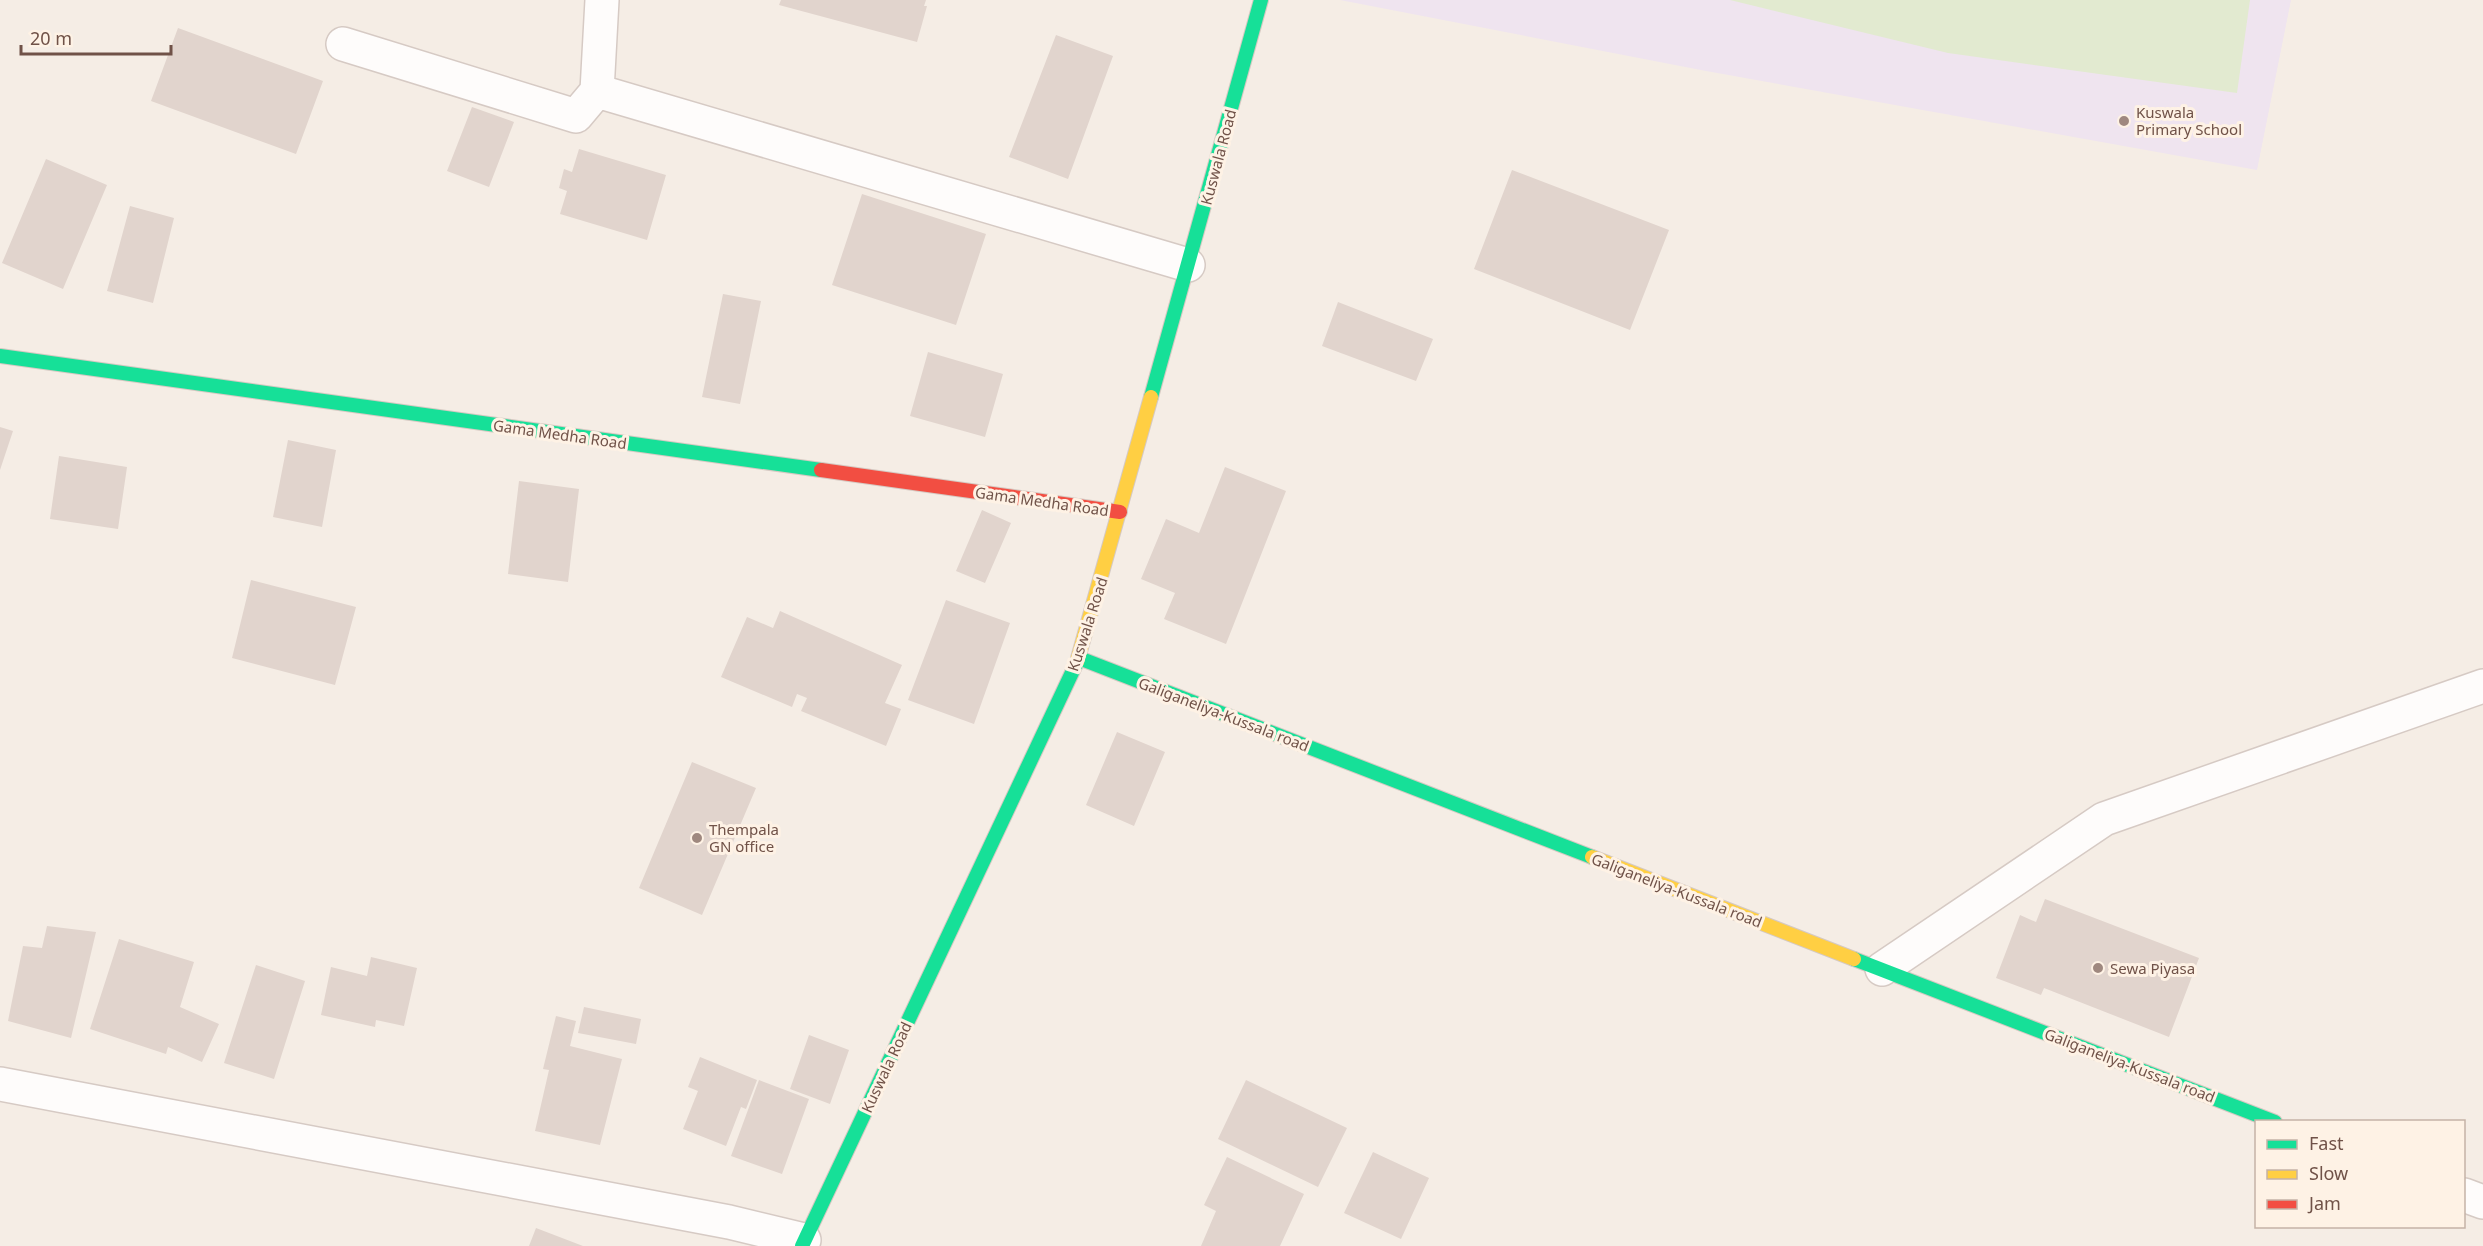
<svg xmlns="http://www.w3.org/2000/svg" width="2483" height="1246" font-family="'Noto Sans',sans-serif">
  <style>
    .education { fill: #efe4ef }
    .green { fill: #e2ead0 }
    .building { fill: #e1d4cd }
    .lines { fill: none; stroke-linecap: round; stroke-linejoin: round }
    .street-casing { stroke: #d6cac4; stroke-width: 36 }
    .fast-casing { stroke: #d5c9c2; stroke-width: 16 }
    .slow-casing { stroke: #d5c9c2; stroke-width: 16 }
    .jam-casing { stroke: #d5c9c2; stroke-width: 16 }
    .street { stroke: #fefcfb; stroke-width: 33 }
    .fast { stroke: #16e098; stroke-width: 14 }
    .slow { stroke: #ffcf43; stroke-width: 14 }
    .jam { stroke: #f24e42; stroke-width: 14 }
    .poi-dot { fill: #9f887f; stroke: #fef2e5; stroke-width: 2 }
    .labels { text-anchor: middle; dominant-baseline: central; stroke-width: 6; stroke-linejoin: round; paint-order: stroke }
    .poi-label { font-size: 15px; fill: #705248; stroke: #fef2e5; text-anchor: start }
    .street-label { font-size: 15px; fill: #705248; stroke: #fef2e5 }
  </style>
  <rect width="100%" height="100%" fill="#f5ede5"/>
  <path class="education" d="M1340 0H2291L2257 170 1706 71Z"/>
  <path class="green" d="M1730 0H2250L2237 93 1948 53Z"/>
  <path class="building" d="M781 0H926L924 6H927L917 42 779 5Z
    M178 28 323 81 296 154 151 101Z
    M1056 35 1113 56 1068 179 1009 157Z
    M472 107 514 122 489 187 447 171Z
    M579 149 666 175 647 240 560 214 567 191 559 188 564 169 572 172Z
    M46 159 107 185 63 289 2 263Z
    M1512 170 1669 230 1630 330 1474 269Z
    M862 194 986 234 956 325 832 285Z
    M130 206 174 218 153 303 107 291Z
    M723 294 761 301 740 404 702 397Z
    M1338 302 1433 339 1416 381 1322 346Z
    M928 352 1003 374 985 437 910 416Z
    M0 427 13 431 0 470Z
    M288 440 336 450 322 527 273 517Z
    M59 456 127 467 118 529 50 519Z
    M1225 467 1286 491 1226 644 1164 619 1175 593 1141 579 1166 519 1199 533Z
    M519 481 579 489 568 582 508 574Z
    M982 510 1011 523 985 583 956 571Z
    M251 580 356 607 335 685 232 658Z
    M946 600 1010 623 974 724 908 700Z
    M780 611 902 665 885 703 901 709 886 746 801 711 807 698 797 694 792 707 721 677 747 617 773 628Z
    M1117 732 1165 752 1134 826 1086 805Z
    M692 762 756 788 702 915 639 888Z
    M2045 899 2199 958 2169 1037 2044 988 2041 995 1996 978 2020 915 2036 922Z
    M47 926 96 932 71 1038 8 1021 23 946 42 948Z
    M119 939 194 962 180 1007 219 1024 202 1062 168 1047 166 1054 90 1029Z
    M371 957 417 968 404 1026 376 1020 375 1027 321 1015 331 967 367 976Z
    M256 965 305 981 274 1079 224 1063Z
    M584 1007 641 1019 636 1044 578 1033Z
    M556 1016 576 1021 570 1046 622 1059 600 1145 535 1131 549 1070 543 1069Z
    M809 1035 849 1050 830 1104 790 1089Z
    M700 1057 757 1080 746 1109 741 1107 726 1146 683 1129 698 1091 688 1087Z
    M759 1080 809 1099 782 1174 731 1156Z
    M1246 1080 1347 1128 1318 1187 1218 1139Z
    M1373 1152 1429 1178 1401 1239 1344 1213Z
    M1227 1157 1304 1194 1280 1246H1201L1216 1211 1204 1205Z
    M536 1228 583 1246H529Z"/>
  <g class="lines">
    <defs>
      <path id="street" d="M343 44 576 116 597 91 602 0
        M597 91 1188 265
        M1882 969 2104 819 2483 686
        M0 1084 729 1222 804 1240
        M2464 1195 2483 1202"/>
      <path id="fast" d="M0 356 821 470
        M1151 397 1261 0
        M1079 658 1592 857
        M1854 959 2275 1122
        M802 1246 1077 662"/>
      <path id="slow" d="M1077 662 1151 397
        M1592 857 1854 959"/>
      <path id="jam" d="M821 470 1120 512"/>
    </defs>
    <use href="#street" class="street-casing"/>
    <use href="#fast" class="fast-casing"/>
    <use href="#slow" class="slow-casing"/>
    <use href="#jam" class="jam-casing"/>
    <use href="#street" class="street"/>
    <use href="#fast" class="fast"/>
    <use href="#slow" class="slow"/>
    <use href="#jam" class="jam"/>
  </g>
  <g class="poi-dot">
    <circle cx="2124" cy="121" r="6"/>
    <circle cx="697" cy="838" r="6"/>
    <circle cx="2098" cy="968" r="6"/>
  </g>
  <g class="labels">
    <g class="poi-label">
      <text x="2136" y="112">Kuswala<tspan x="2136" dy="17">Primary School</tspan></text>
      <text x="709" y="829">Thempala<tspan x="709" dy="17">GN office</tspan></text>
      <text x="2110" y="968">Sewa Piyasa</text>
    </g>
    <g class="street-label">
      <text transform="translate(1218 157) rotate(-75)">Kuswala Road</text>
      <text transform="translate(560 434) rotate(8)">Gama Medha Road</text>
      <text transform="translate(1042 501) rotate(8)">Gama Medha Road</text>
      <text transform="translate(1087 624) rotate(-72)">Kuswala Road</text>
      <text transform="translate(1224 714) rotate(21)">Galiganeliya-Kussala road</text>
      <text transform="translate(1677 890) rotate(21)">Galiganeliya-Kussala road</text>
      <text transform="translate(2130 1065) rotate(21)">Galiganeliya-Kussala road</text>
      <text transform="translate(886 1067) rotate(-65)">Kuswala Road</text>
    </g>
  </g>
  <rect x="2255" y="1120" width="210" height="108" fill="#fef2e5" stroke="#c5b2a6" stroke-width="1.5"/>
  <rect x="2267" y="1140" width="30" height="9" fill="#16e098" stroke="#c5b2a6" stroke-width="1.5"/>
  <text x="2309" y="1150" font-size="18" fill="#705248">Fast</text>
  <rect x="2267" y="1170" width="30" height="9" fill="#ffcf43" stroke="#c5b2a6" stroke-width="1.5"/>
  <text x="2309" y="1180" font-size="18" fill="#705248">Slow</text>
  <rect x="2267" y="1200" width="30" height="9" fill="#f24e42" stroke="#c5b2a6" stroke-width="1.5"/>
  <text x="2309" y="1210" font-size="18" fill="#705248">Jam</text>
  <path d="M21 45v9h150v-9" fill="none" stroke="#705248" stroke-width="3"/>
  <text x="30" y="45" font-size="18" fill="#705248" stroke="#fef2e5" stroke-width="4.5" paint-order="stroke">20 m</text>
</svg>
